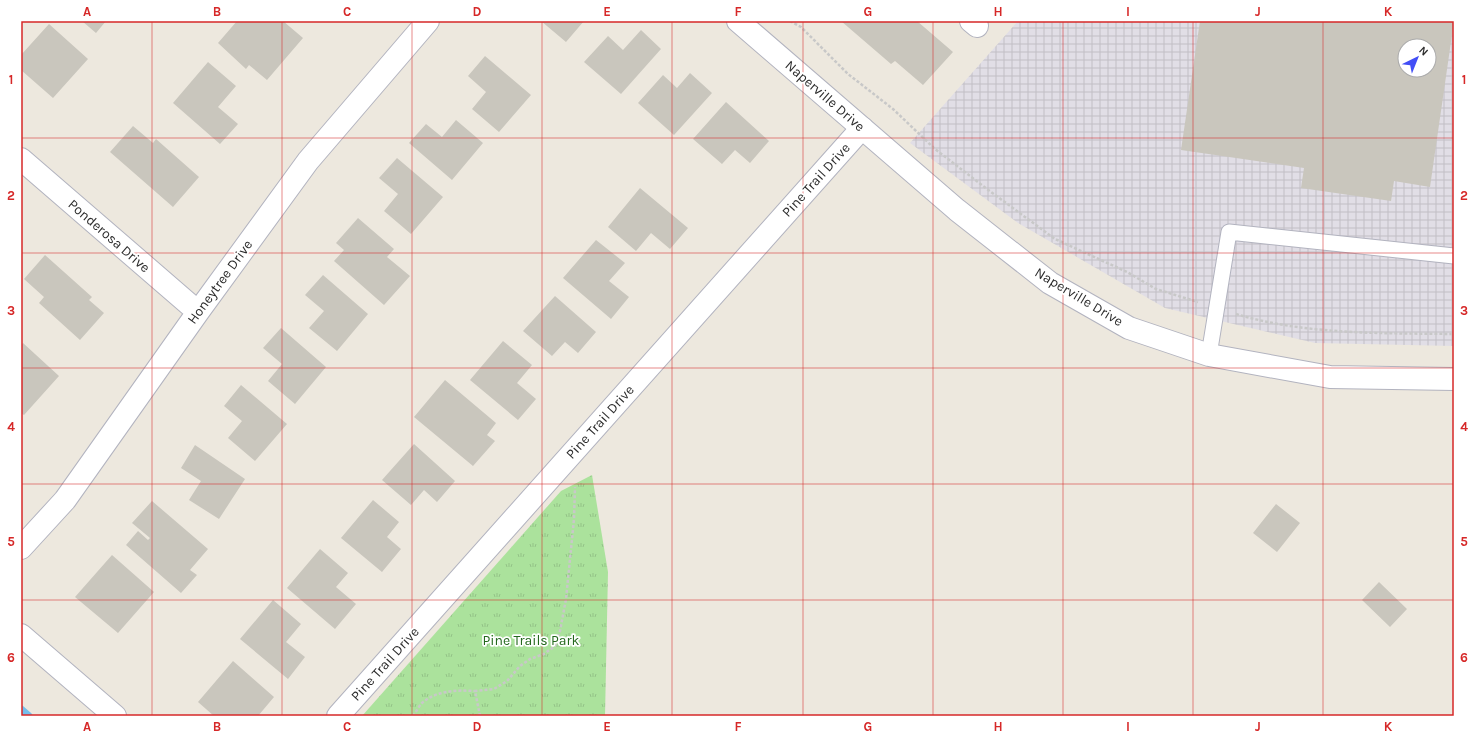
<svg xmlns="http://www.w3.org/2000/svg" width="1475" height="737" font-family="Karla,sans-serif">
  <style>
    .industrial { fill: url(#industrial-grid); fill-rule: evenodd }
    .park { fill: url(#park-tufts) }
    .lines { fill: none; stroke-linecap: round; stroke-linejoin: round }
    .stream { stroke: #74beed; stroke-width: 7 }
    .building { fill: #c9c6bd; fill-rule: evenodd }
    .service-casing { stroke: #b2b3bf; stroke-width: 17 }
    .minor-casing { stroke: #b2b3bf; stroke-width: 24 }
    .tertiary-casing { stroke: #b2b3bf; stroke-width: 24 }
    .path { stroke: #c8c8c8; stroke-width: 2.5; stroke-dasharray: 3 2; stroke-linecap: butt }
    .service { stroke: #fff; stroke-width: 15 }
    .minor { stroke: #fff; stroke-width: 22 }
    .tertiary { stroke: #fff; stroke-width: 22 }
    .grid { fill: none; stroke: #d62828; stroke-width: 1; stroke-opacity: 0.55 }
    .labels { text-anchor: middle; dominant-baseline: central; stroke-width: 3.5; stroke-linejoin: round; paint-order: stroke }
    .street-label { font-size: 14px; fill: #2c2c2c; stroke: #fff }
    .park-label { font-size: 14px; fill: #23681c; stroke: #fff }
    .neatline { fill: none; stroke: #d62828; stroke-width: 1.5 }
    .grid-label { font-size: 13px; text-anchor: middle; font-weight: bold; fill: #d62828 }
  </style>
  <defs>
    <pattern id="industrial-grid" width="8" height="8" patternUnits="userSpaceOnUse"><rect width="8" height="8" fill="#e1dee6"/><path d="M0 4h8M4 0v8" fill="none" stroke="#c1bfc5"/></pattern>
    <pattern id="park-tufts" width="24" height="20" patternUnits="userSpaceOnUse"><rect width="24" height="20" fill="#abe29c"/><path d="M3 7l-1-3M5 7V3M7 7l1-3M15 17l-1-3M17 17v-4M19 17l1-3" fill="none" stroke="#93c287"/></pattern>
  </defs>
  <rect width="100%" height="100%" fill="#ede8de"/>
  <path class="industrial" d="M1018 21H1454V346L1315 343 1165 308 1018 223 910 143ZM1405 46H1429V70H1405Z"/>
  <path class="park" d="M592 475 608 572 605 716H362L561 491Z"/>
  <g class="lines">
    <path class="stream" d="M21 709 29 716"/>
  </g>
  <path class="building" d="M82 21H106L96 33Z
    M237 21H283L303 38 267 80 249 65 246 69 218 43Z
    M541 21H584L566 42Z
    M841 21H917L953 52 923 85 895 61 891 64Z
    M1200 21H1454L1430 187 1394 181 1391 201 1301 188 1304 168 1181 150ZM1405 46H1429V70H1405Z
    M49 24 88 59 53 98 21 70V55Z
    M641 30 661 49 621 94 584 62 608 36 623 50Z
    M485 56 531 95 499 132 472 109 486 92 468 76Z
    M208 62 236 86 218 107 238 124 220 144 173 103Z
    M690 73 712 93 674 135 638 103 663 75 677 88Z
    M726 102 769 141 750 163 735 150 722 164 693 139Z
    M456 120 483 143 452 180 409 143 426 124 442 137Z
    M133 126 153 143 156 139 199 177 173 207 110 152Z
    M397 158 443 197 411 234 384 211 398 194 379 178Z
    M640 188 688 228 670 249 651 233 636 251 608 227Z
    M358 218 394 249 387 257 410 276 384 305 334 261 344 250 336 243Z
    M596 240 625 263 609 281 629 297 611 319 563 278Z
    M45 255 92 297 89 300 104 313 80 340 39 303 44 297 24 279Z
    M323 275 368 314 337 351 309 328 324 311 305 295Z
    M555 296 596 332 578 353 565 342 552 356 523 331Z
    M281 328 326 367 295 404 268 381 282 364 263 348Z
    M503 341 532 365 517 383 536 399 518 420 470 380Z
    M23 343 59 376 24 415 21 413V346Z
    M445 380 496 423 487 435 495 441 473 466 414 417Z
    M241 385 287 424 255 461 228 438 242 421 224 406Z
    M414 444 455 481 437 502 424 490 411 505 382 480Z
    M195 445 245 479 219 519 189 500 201 481 181 468Z
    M373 500 399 522 387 537 401 549 382 572 341 538Z
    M152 501 208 549 190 570 197 575 181 593 126 545 138 531 148 540 150 538 132 523Z
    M1276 504 1300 523 1277 552 1253 533Z
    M320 549 348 573 336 587 356 604 335 629 287 588Z
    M112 555 154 592 118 633 75 597Z
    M1379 582 1407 609 1390 627 1362 600Z
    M273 600 301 624 286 642 305 657 288 679 240 639Z
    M233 661 274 697 258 716H214L198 702Z"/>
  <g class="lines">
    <defs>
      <path id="service" d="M1209 355 1229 232 1454 256"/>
      <path id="minor" d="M971 21 977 26
        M21 159 198 312
        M21 548 65 500 198 312 308 161 428 21
        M21 635 115 716
        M338 716 862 128"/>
      <path id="tertiary" d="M738 21 957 210 1050 283 1129 328 1209 355 1330 377 1454 379"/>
    </defs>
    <use href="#service" class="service-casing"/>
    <use href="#minor" class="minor-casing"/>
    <use href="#tertiary" class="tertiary-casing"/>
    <path class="path" d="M790 21 801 27 848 74 893 109 935 149 987 189 1055 239 1127 272 1156 289 1198 302
      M1236 314C1306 335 1381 333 1454 334
      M413 716C416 712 419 706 422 703 437 690 457 690 475 691
      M480 716 475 691 494 689 507 681 520 666 530 659 544 654 555 646 560 631 566 599 574 519 575 487"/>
    <use href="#service" class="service"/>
    <use href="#minor" class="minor"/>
    <use href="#tertiary" class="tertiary"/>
  </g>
  <path class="grid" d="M152 21V716M282 21V716M412 21V716M542 21V716M672 21V716M803 21V716M933 21V716M1063 21V716M1193 21V716M1323 21V716M21 138H1454M21 253H1454M21 368H1454M21 484H1454M21 600H1454"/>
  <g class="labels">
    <g class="street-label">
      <text transform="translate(825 96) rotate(41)">Naperville Drive</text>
      <text transform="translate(816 180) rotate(-48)">Pine Trail Drive</text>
      <text transform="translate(109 236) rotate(41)">Ponderosa Drive</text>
      <text transform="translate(220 282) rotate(-54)">Honeytree Drive</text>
      <text transform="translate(1079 297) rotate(31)">Naperville Drive</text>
      <text transform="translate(600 422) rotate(-48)">Pine Trail Drive</text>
      <text transform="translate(385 664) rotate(-48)">Pine Trail Drive</text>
    </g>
    <g class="park-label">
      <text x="531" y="640">Pine Trails Park</text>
    </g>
  </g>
  <rect width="1475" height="737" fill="none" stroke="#ffffff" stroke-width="44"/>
  <g transform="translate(1417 58) rotate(43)"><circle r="19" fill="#ffffff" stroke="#ababab"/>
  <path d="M0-3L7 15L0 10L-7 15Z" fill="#424ef6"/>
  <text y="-6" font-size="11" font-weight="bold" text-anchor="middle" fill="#2c2c2c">N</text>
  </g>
  <rect x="22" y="22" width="1431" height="693" class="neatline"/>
  <g class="grid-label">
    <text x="87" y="16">A</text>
    <text x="217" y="16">B</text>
    <text x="347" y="16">C</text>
    <text x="477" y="16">D</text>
    <text x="607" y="16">E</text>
    <text x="738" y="16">F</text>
    <text x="868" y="16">G</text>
    <text x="998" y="16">H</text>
    <text x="1128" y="16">I</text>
    <text x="1258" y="16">J</text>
    <text x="1388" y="16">K</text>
    <text x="11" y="84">1</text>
    <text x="1464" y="84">1</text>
    <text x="11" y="200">2</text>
    <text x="1464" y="200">2</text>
    <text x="11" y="315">3</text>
    <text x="1464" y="315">3</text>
    <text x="11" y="431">4</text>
    <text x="1464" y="431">4</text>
    <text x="11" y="546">5</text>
    <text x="1464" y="546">5</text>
    <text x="11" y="662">6</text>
    <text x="1464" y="662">6</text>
    <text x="87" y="731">A</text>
    <text x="217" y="731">B</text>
    <text x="347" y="731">C</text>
    <text x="477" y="731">D</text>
    <text x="607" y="731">E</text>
    <text x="738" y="731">F</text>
    <text x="868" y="731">G</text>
    <text x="998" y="731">H</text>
    <text x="1128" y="731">I</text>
    <text x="1258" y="731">J</text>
    <text x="1388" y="731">K</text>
  </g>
</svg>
